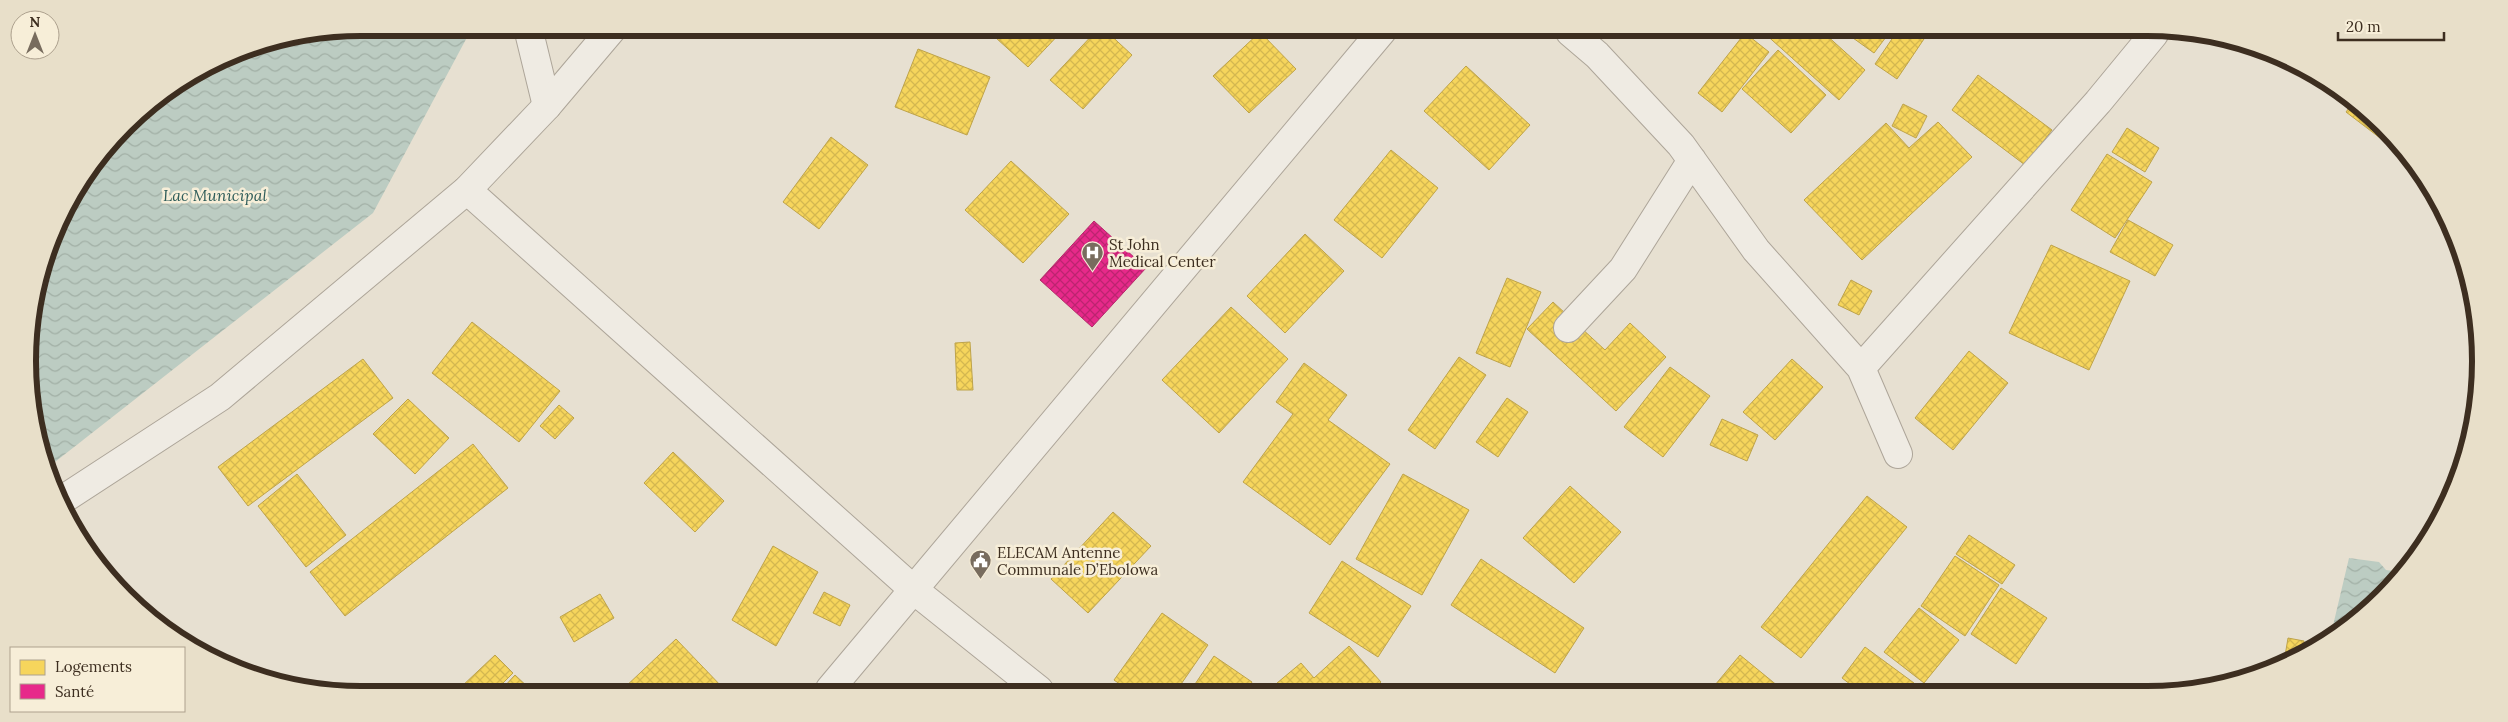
<svg xmlns="http://www.w3.org/2000/svg" width="2508" height="722" font-family="Lora,serif">
  <style>
    .water { fill: url(#water-waves) }
    .homes { fill: url(#homes-cross-hatch); stroke: #bea34a }
    .health { fill: url(#health-cross-hatch); stroke: #b42a6a }
    .lines { fill: none; stroke-linecap: round; stroke-linejoin: round }
    .minor-casing { stroke: #ada599; stroke-width: 30 }
    .tertiary-casing { stroke: #ada599; stroke-width: 30 }
    .minor { stroke: #efebe3; stroke-width: 28 }
    .tertiary { stroke: #efebe3; stroke-width: 28 }
    .labels { text-anchor: middle; dominant-baseline: central; stroke-width: 5; stroke-linejoin: round; paint-order: stroke }
    .poi-label { font-size: 15px; fill: #3d2e20; stroke: #f7eed8; text-anchor: start }
    .water-label { font-size: 16px; font-style: italic; fill: #2f5d5a; stroke: #f7eed8 }
    .rim { fill: none; stroke: #3d2e20; stroke-width: 6 }
  </style>
  <defs>
    <pattern id="water-waves" width="16" height="10" patternUnits="userSpaceOnUse" patternTransform="scale(1.25)"><rect width="16" height="10" fill="#bcccc2"/><path d="M0 5q4-4 8 0t8 0" fill="none" stroke="#a2b0a6"/></pattern>
    <pattern id="homes-cross-hatch" width="8" height="8" patternUnits="userSpaceOnUse" patternTransform="scale(1.25)"><rect width="8" height="8" fill="#f6d55c"/><path d="M0 0l8 8M0 8l8-8" fill="none" stroke="#d4b750"/></pattern>
    <pattern id="health-cross-hatch" width="8" height="8" patternUnits="userSpaceOnUse" patternTransform="scale(1.25)"><rect width="8" height="8" fill="#e7298a"/><path d="M0 0l8 8M0 8l8-8" fill="none" stroke="#bc2470"/></pattern>
  </defs>
  <rect width="100%" height="100%" fill="#e7e0d1"/>
  <path class="water" d="M361 28H472L373 213 46 469 30 404 28 339 39 274 62 213 97 158 141 110 234 53 296 34Z
    M2349 558 2379 562 2386 570 2401 572 2383 597 2331 634Z"/>
  <path class="homes" d="M1005 30H1063L1028 67 996 38Z
    M1097 30H1105L1132 55 1083 109 1050 80Z
    M1260 32 1296 69 1249 113 1213 76Z
    M1763 32 1824 33 1865 70 1839 100Z
    M1745 33 1769 52 1722 112 1698 93Z
    M1846 33H1889L1874 53Z
    M1896 33H1928L1897 79 1875 64Z
    M918 49 990 77 967 135 895 107Z
    M1778 50 1826 95 1791 133 1742 89Z
    M1466 66 1530 125 1489 170 1424 111Z
    M1978 75 2052 130 2025 165 1952 110Z
    M2354 101 2390 133 2384 141 2346 112Z
    M1903 104 1927 116 1916 138 1892 126Z
    M1938 122 1972 157 1862 260 1804 200 1886 123 1909 148Z
    M2127 128 2159 148 2145 172 2112 152Z
    M831 137 868 165 819 229 783 202Z
    M1391 150 1438 188 1382 258 1334 220Z
    M2107 154 2152 182 2115 238 2071 210Z
    M1011 161 1069 214 1023 263 965 210Z
    M2128 220 2173 245 2155 276 2110 252Z
    M1305 234 1344 271 1285 333 1247 296Z
    M2051 245 2130 281 2089 370 2009 333Z
    M1507 278 1541 292 1510 367 1476 353Z
    M1851 280 1872 291 1859 315 1838 305Z
    M1553 302 1605 350 1630 323 1666 357 1616 411 1527 329Z
    M1231 307 1288 359 1219 433 1162 380Z
    M472 322 560 391 519 442 432 373Z
    M970 342 973 390H957L955 343Z
    M1969 351 2008 383 1953 450 1915 418Z
    M1459 357 1486 375 1435 449 1408 430Z
    M363 359 393 398 248 506 218 467Z
    M1792 359 1823 387 1775 440 1743 412Z
    M1304 363 1347 395 1328 420 1390 464 1330 545 1243 482 1293 414 1276 402Z
    M1670 367 1710 396 1663 457 1624 427Z
    M1507 398 1528 412 1498 457 1476 442Z
    M408 399 449 438 415 474 373 434Z
    M559 405 574 418 555 439 540 426Z
    M1722 419 1758 435 1747 461 1710 445Z
    M473 444 508 488 345 616 310 572Z
    M673 452 724 501 695 532 644 483Z
    M297 474 346 535 306 567 258 506Z
    M1403 474 1469 510 1422 595 1356 559Z
    M1570 486 1621 532 1574 583 1523 538Z
    M1867 496 1907 527 1801 658 1761 627Z
    M1113 512 1151 546 1088 613 1051 579Z
    M1969 535 2015 565 2002 584 1956 554Z
    M773 546 818 572 776 646 732 620Z
    M1955 556 1999 585 1965 636 1921 606Z
    M1481 559 1584 628 1555 673 1451 605Z
    M1342 561 1411 606 1378 657 1309 613Z
    M2001 588 2047 618 2016 664 1971 634Z
    M824 592 850 605 840 626 813 613Z
    M600 594 614 618 574 642 560 617Z
    M1919 608 1959 640 1924 683 1884 652Z
    M1162 613 1208 645 1177 690H1128L1114 680Z
    M2288 638 2304 641 2302 655 2288 662H2284Z
    M676 639 724 689H623Z
    M1349 646 1381 682 1372 690H1284L1277 683 1301 663 1314 678Z
    M1865 647 1914 683 1908 691H1859L1842 678Z
    M495 655 513 673 497 689 460 688Z
    M1740 655 1784 691H1710Z
    M1214 656 1252 682 1247 690H1191Z
    M515 675 530 689H502Z"/>
  <path class="health" d="M1094 221 1146 268 1092 327 1040 280Z"/>
  <g class="lines">
    <defs>
      <path id="minor" d="M528 28 547 106
        M1570 32 1597 55 1681 145 1756 250 1861 368 1898 454
        M467 190 914 590 1039 690
        M1568 328 1623 269 1692 160
        M1861 368 2098 102 2154 34
        M830 689 1382 31"/>
      <path id="tertiary" d="M62 500 220 397 467 190 547 106 613 28"/>
    </defs>
    <use href="#minor" class="minor-casing"/>
    <use href="#tertiary" class="tertiary-casing"/>
    <use href="#minor" class="minor"/>
    <use href="#tertiary" class="tertiary"/>
  </g>
  <defs>
    <symbol id="hospital-pin" viewBox="-11 -11 22 30"><path d="M0 17L-7.5 6A9.5 9.5 0 1 1 7.5 6Z" fill="#786c5e" stroke="#f7eed8"/><path d="M-5-5h3v3.5h4V-5h3V5h-3V1.5h-4V5h-3Z" fill="#fff"/></symbol>
    <symbol id="civic-pin" viewBox="-11 -11 22 30"><path d="M0 17L-7.5 6A9.5 9.5 0 1 1 7.5 6Z" fill="#786c5e" stroke="#f7eed8"/><path d="M-.6-6.5H3V-4.5H.6V-3L4-1V1h2V6H-6V1h2V-1L-.6-3ZM-1.2 2.5V6h2.4V2.5Z" fill="#fff"/></symbol>
  </defs>
  <g fill-rule="evenodd">
    <use href="#hospital-pin" x="1080" y="240" width="25" height="34"/>
    <use href="#civic-pin" x="968" y="548" width="25" height="34"/>
  </g>
  <g class="labels">
    <g class="poi-label">
      <text x="1109" y="244">St John<tspan x="1109" dy="17">Medical Center</tspan></text>
      <text x="997" y="552">ELECAM Antenne<tspan x="997" dy="17">Communale D’Ebolowa</tspan></text>
    </g>
    <g class="water-label">
      <text x="215" y="195">Lac Municipal</text>
    </g>
  </g>
  <path d="M0 0H2508V722H0ZM361 36H2147A325 325 0 0 1 2472 361V361A325 325 0 0 1 2147 686H361A325 325 0 0 1 36 361V361A325 325 0 0 1 361 36Z" fill="#e8dfc9" fill-rule="evenodd"/>
  <path class="rim" d="M361 36H2147A325 325 0 0 1 2472 361V361A325 325 0 0 1 2147 686H361A325 325 0 0 1 36 361V361A325 325 0 0 1 361 36Z"/>
  <rect x="10" y="647" width="175" height="65" fill="#f7eed8" stroke="#ada18e"/>
  <rect x="20" y="660" width="25" height="15" fill="#f6d55c" stroke="#ada18e"/>
  <text x="55" y="672" font-size="15" fill="#3d2e20">Logements</text>
  <rect x="20" y="684" width="25" height="15" fill="#e7298a" stroke="#ada18e"/>
  <text x="55" y="697" font-size="15" fill="#3d2e20">Santé</text>
  <g transform="translate(35 35)"><circle r="24" fill="#f7eed8" stroke="#ada18e"/>
  <path d="M0-4L9 19L0 12L-9 19Z" fill="#786c5e"/>
  <text y="-8" font-size="14" font-weight="bold" text-anchor="middle" fill="#3d2e20">N</text>
  </g>
  <path d="M2338 32v8h106v-8" fill="none" stroke="#3d2e20" stroke-width="2.5"/>
  <text x="2346" y="32" font-size="15" fill="#3d2e20" stroke="#f7eed8" stroke-width="4" paint-order="stroke">20 m</text>
</svg>
